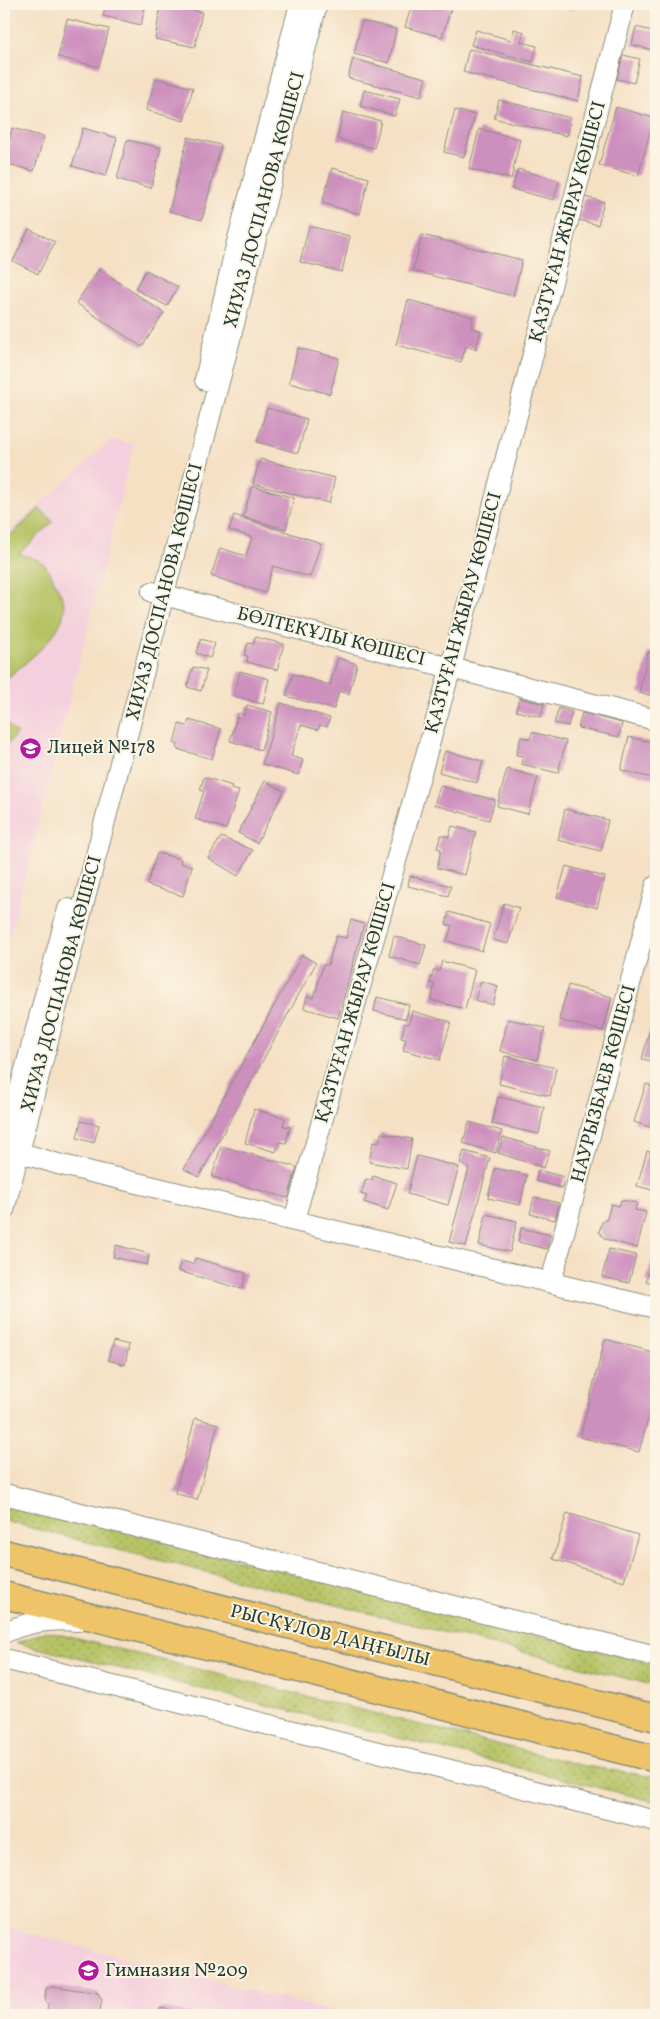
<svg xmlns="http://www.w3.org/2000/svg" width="660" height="2019" font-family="Vollkorn,serif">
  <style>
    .built { fill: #f4cfdd }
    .grass { fill: url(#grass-dots); stroke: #6a804c }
    .pitch { fill: #b6c365; stroke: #6a804c }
    .building { fill: #cd8fbe }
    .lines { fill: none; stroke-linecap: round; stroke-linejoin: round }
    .minor-casing { stroke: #8a8e7c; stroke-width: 22 }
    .major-casing { stroke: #8a8e7c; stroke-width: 29 }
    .minor { stroke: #fff; stroke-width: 20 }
    .major { stroke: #efc469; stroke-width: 26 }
    .labels { text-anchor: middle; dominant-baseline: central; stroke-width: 4; stroke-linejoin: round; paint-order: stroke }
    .street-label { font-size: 19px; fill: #1f3d34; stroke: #fcf5e5 }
    .poi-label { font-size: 19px; fill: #1f3d34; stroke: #fcf5e5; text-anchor: start }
  </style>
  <defs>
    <pattern id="grass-dots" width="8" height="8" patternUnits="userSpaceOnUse" patternTransform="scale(1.25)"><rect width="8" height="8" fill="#b6c365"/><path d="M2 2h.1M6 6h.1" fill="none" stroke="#93a054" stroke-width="1.8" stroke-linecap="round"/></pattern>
  </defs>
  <rect width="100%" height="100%" fill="#fcf5e5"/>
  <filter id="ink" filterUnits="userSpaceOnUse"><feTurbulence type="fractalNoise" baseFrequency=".02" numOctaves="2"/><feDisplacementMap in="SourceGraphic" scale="10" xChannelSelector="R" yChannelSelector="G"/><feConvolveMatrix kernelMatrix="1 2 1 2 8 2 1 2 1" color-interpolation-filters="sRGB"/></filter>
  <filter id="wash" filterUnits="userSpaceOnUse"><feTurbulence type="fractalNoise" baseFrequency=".0096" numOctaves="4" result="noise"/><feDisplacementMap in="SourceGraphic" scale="20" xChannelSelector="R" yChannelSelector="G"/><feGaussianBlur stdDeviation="1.12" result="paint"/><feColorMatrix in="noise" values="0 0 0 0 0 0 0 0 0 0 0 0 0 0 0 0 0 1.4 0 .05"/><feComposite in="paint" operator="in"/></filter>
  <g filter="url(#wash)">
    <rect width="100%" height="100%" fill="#f5e0c4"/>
    <path class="built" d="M112 440 134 444 4 960V536Z
      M4 1927 344 2015H4Z"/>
    <path class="grass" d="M4 1501 656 1665V1686L4 1521Z
      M46 1631 585 1766 656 1777V1802L17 1643Z"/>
    <path class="pitch" d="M40 508 53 522 19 554C39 559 47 562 55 583 58 589 63 598 64 604 68 633 23 664 4 681V541Z
      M4 721 17 734 4 747Z"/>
    <g id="blocks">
      <path class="building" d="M106 4H146L141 25 103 16Z
        M161 4 202 12 195 47 155 39Z
        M412 4H439L451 8 442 37 405 27Z
        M555 4H575L573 10Z
        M67 19 109 29 99 67 58 57Z
        M362 21 396 29 389 63 354 54Z
        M636 27 656 32V51L632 45Z
        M514 29 524 32 521 42 537 46 533 62 471 45 476 30 511 40Z
        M469 49 583 77 578 101 463 72Z
        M623 55 640 59 634 83 617 79Z
        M353 59 426 78 421 97 348 78Z
        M156 78 193 88 184 121 146 110Z
        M364 90 400 99 395 116 360 106Z
        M499 100 571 118 567 136 494 118Z
        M616 107 654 118 638 176 599 165Z
        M455 110 475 115 464 157 444 152Z
        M343 112 381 121 374 148 337 139Z
        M12 128 44 137 34 171 4 163Z
        M83 128 117 138 106 176 72 166Z
        M479 129 520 139 511 179 469 169Z
        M188 137 221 145 202 220 169 211Z
        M127 140 161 148 151 188 117 179Z
        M332 168 369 178 360 214 322 203Z
        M518 169 559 181 554 200 512 189Z
        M585 197 604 202 598 225 579 220Z
        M309 226 350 236 342 272 300 262Z
        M29 229 55 242 38 274 13 261Z
        M422 235 522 260 513 296 413 271Z
        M99 269 164 313 142 347 76 303Z
        M146 270 178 287 167 306 135 289Z
        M408 300 473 317 471 328 481 331 476 349 466 346 461 362 396 345Z
        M298 348 339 358 330 394 289 383Z
        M267 408 307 419 298 453 257 442Z
        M260 459 335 478 329 503 253 484Z
        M252 486 294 498 286 529 243 517Z
        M234 515 321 543 310 577 273 566 265 593 211 576 220 548 246 556 252 537 229 530Z
        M255 637 284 644 277 670 247 662 248 656 244 655 248 643 254 644Z
        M201 639 215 643 210 658 196 653Z
        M648 652 656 654V696L639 693Z
        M338 658 357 664 349 694 339 691 334 709 286 696 293 674 330 685Z
        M193 667 207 670 201 691 187 687Z
        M240 671 269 679 263 704 234 696Z
        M519 698 544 704 541 717 516 711Z
        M281 703 330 718 327 727 320 725 318 730 301 725 291 756 303 760 298 775 262 764Z
        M247 705 272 712 261 750 230 741 238 713 244 715Z
        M559 708 572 712 568 726 554 723Z
        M582 713 622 723 619 737 578 728Z
        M189 720 221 729 212 759 177 749 178 745 174 743 179 724 187 726Z
        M532 732 566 741 558 773 521 764 523 756 516 755 521 737 530 739Z
        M629 737 656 743V779L621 770Z
        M445 751 483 761 477 783 439 772Z
        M507 769 538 777 528 814 497 806Z
        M204 777 232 786 231 789 239 791 226 829 195 819 204 791 200 790Z
        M265 781 284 791 257 843 238 833Z
        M440 786 495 800 489 820 434 805Z
        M565 809 608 820 601 851 558 840Z
        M452 826 476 832 465 875 437 868 441 849 437 848 441 835 449 837Z
        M221 837 253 850 238 876 208 858Z
        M157 853 181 859 180 863 192 866 183 896 147 885Z
        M566 866 605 877 597 908 557 897Z
        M410 876 451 886 448 896 408 886Z
        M504 903 519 908 508 944 493 940Z
        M449 912 490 924 482 951 447 941 452 926 446 924Z
        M351 920 364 924 338 1018 304 1008 307 996 314 998 323 965H328L336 936 346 938Z
        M394 936 426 945 420 965 389 956Z
        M302 955 316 963 199 1177 184 1169Z
        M442 961 475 970 465 1009 431 1000 435 984 430 983 434 969 439 971Z
        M481 981 498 986 493 1005 475 1000Z
        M568 985 612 997 603 1031 559 1020Z
        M377 997 409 1005 406 1019 374 1011Z
        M412 1011 451 1022 440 1060 403 1050 406 1039 401 1038 405 1023 409 1024Z
        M654 1014H656V1062L642 1059Z
        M508 1019 545 1028 537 1060 500 1051Z
        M505 1056 556 1068 550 1096 499 1084Z
        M646 1084 656 1088V1129L634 1122Z
        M498 1097 544 1107 539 1134 492 1124Z
        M254 1109 285 1118 283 1126 290 1127 286 1143 279 1142 276 1152 245 1143Z
        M81 1121 99 1125 94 1143 77 1138Z
        M469 1122 502 1131 496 1153 463 1143Z
        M381 1133 412 1139 407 1169 369 1162 373 1142 379 1143Z
        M503 1137 550 1151 544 1168 498 1153Z
        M221 1146 297 1167 288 1198 212 1177Z
        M464 1151 490 1158 466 1246 449 1242 469 1168 460 1163Z
        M647 1151 656 1154V1191L637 1186Z
        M417 1156 459 1167 448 1205 407 1194Z
        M495 1168 527 1175 520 1205 488 1198Z
        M538 1170 564 1177 562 1188 536 1181Z
        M373 1176 397 1183 388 1210 364 1202 367 1196 361 1194 366 1179 372 1180Z
        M534 1197 559 1203 555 1220 530 1214Z
        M621 1200 637 1203 635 1210 646 1212 637 1248 605 1239 599 1232 602 1222 607 1219 611 1204 619 1206Z
        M486 1214 517 1221 510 1252 479 1245Z
        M521 1228 550 1235 547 1249 518 1242Z
        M116 1245 149 1254 147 1265 113 1257Z
        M656 1245V1284L646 1281Z
        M609 1249 636 1255 629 1283 602 1277Z
        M195 1258 246 1273 242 1289 178 1271 181 1261 193 1264Z
        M605 1339 656 1353V1390L639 1452 580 1437Z
        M113 1341 129 1345 125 1365 108 1360Z
        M195 1418 218 1424 197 1500 175 1493Z
        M567 1513 638 1535 624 1581 553 1559Z
        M52 1986 98 1993 102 2000 100 2010 94 2015H46L48 2005 45 1999 46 1989Z
        M161 2008 191 2014V2015H156Z"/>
    </g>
  </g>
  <g filter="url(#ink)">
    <use href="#blocks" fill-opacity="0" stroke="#8a8e7c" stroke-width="1"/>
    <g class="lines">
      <defs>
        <path id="minor" d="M205 380 235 250 300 4
          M152 592 656 720
          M4 1149 68 909
          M8 1149 58 1164 656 1308
          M4 1210 317 4
          M294 1220 451 667 625 4
          M551 1282 656 886
          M4 1494 656 1656
          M4 1633C26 1622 53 1619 77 1621
          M4 1659 656 1821"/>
        <path id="major" d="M4 1553 656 1718
          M4 1595 656 1759"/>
      </defs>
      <use href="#minor" class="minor-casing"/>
      <use href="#major" class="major-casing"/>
      <use href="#minor" class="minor"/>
      <use href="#major" class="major"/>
    </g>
  </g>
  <defs>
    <symbol id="school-disc" viewBox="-11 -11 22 22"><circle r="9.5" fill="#b5179e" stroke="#fcf5e5"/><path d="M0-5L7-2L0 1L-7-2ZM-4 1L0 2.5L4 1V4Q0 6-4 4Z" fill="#fff"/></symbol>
  </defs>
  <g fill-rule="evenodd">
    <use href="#school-disc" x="18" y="736" width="25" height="25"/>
    <use href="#school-disc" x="76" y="1958" width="25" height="25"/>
  </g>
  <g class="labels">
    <g class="street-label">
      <text transform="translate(265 200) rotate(-75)">ХИУАЗ ДОСПАНОВА КӨШЕСІ</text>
      <text transform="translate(568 222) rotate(-75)">ҚАЗТУҒАН ЖЫРАУ КӨШЕСІ</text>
      <text transform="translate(165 592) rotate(-76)">ХИУАЗ ДОСПАНОВА КӨШЕСІ</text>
      <text transform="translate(464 613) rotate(-75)">ҚАЗТУҒАН ЖЫРАУ КӨШЕСІ</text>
      <text transform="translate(331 637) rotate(14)">БӨЛТЕКҰЛЫ КӨШЕСІ</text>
      <text transform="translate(62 984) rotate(-75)">ХИУАЗ ДОСПАНОВА КӨШЕСІ</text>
      <text transform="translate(356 1003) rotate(-74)">ҚАЗТУҒАН ЖЫРАУ КӨШЕСІ</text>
      <text transform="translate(604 1084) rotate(-75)">НАУРЫЗБАЕВ КӨШЕСІ</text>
      <text transform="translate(330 1636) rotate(14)">РЫСҚҰЛОВ ДАҢҒЫЛЫ</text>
    </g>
    <g class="poi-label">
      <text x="47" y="748">Лицей №178</text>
      <text x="105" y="1971">Гимназия №209</text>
    </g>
  </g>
  <rect width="660" height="2019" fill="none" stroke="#fcf5e5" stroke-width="20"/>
</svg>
